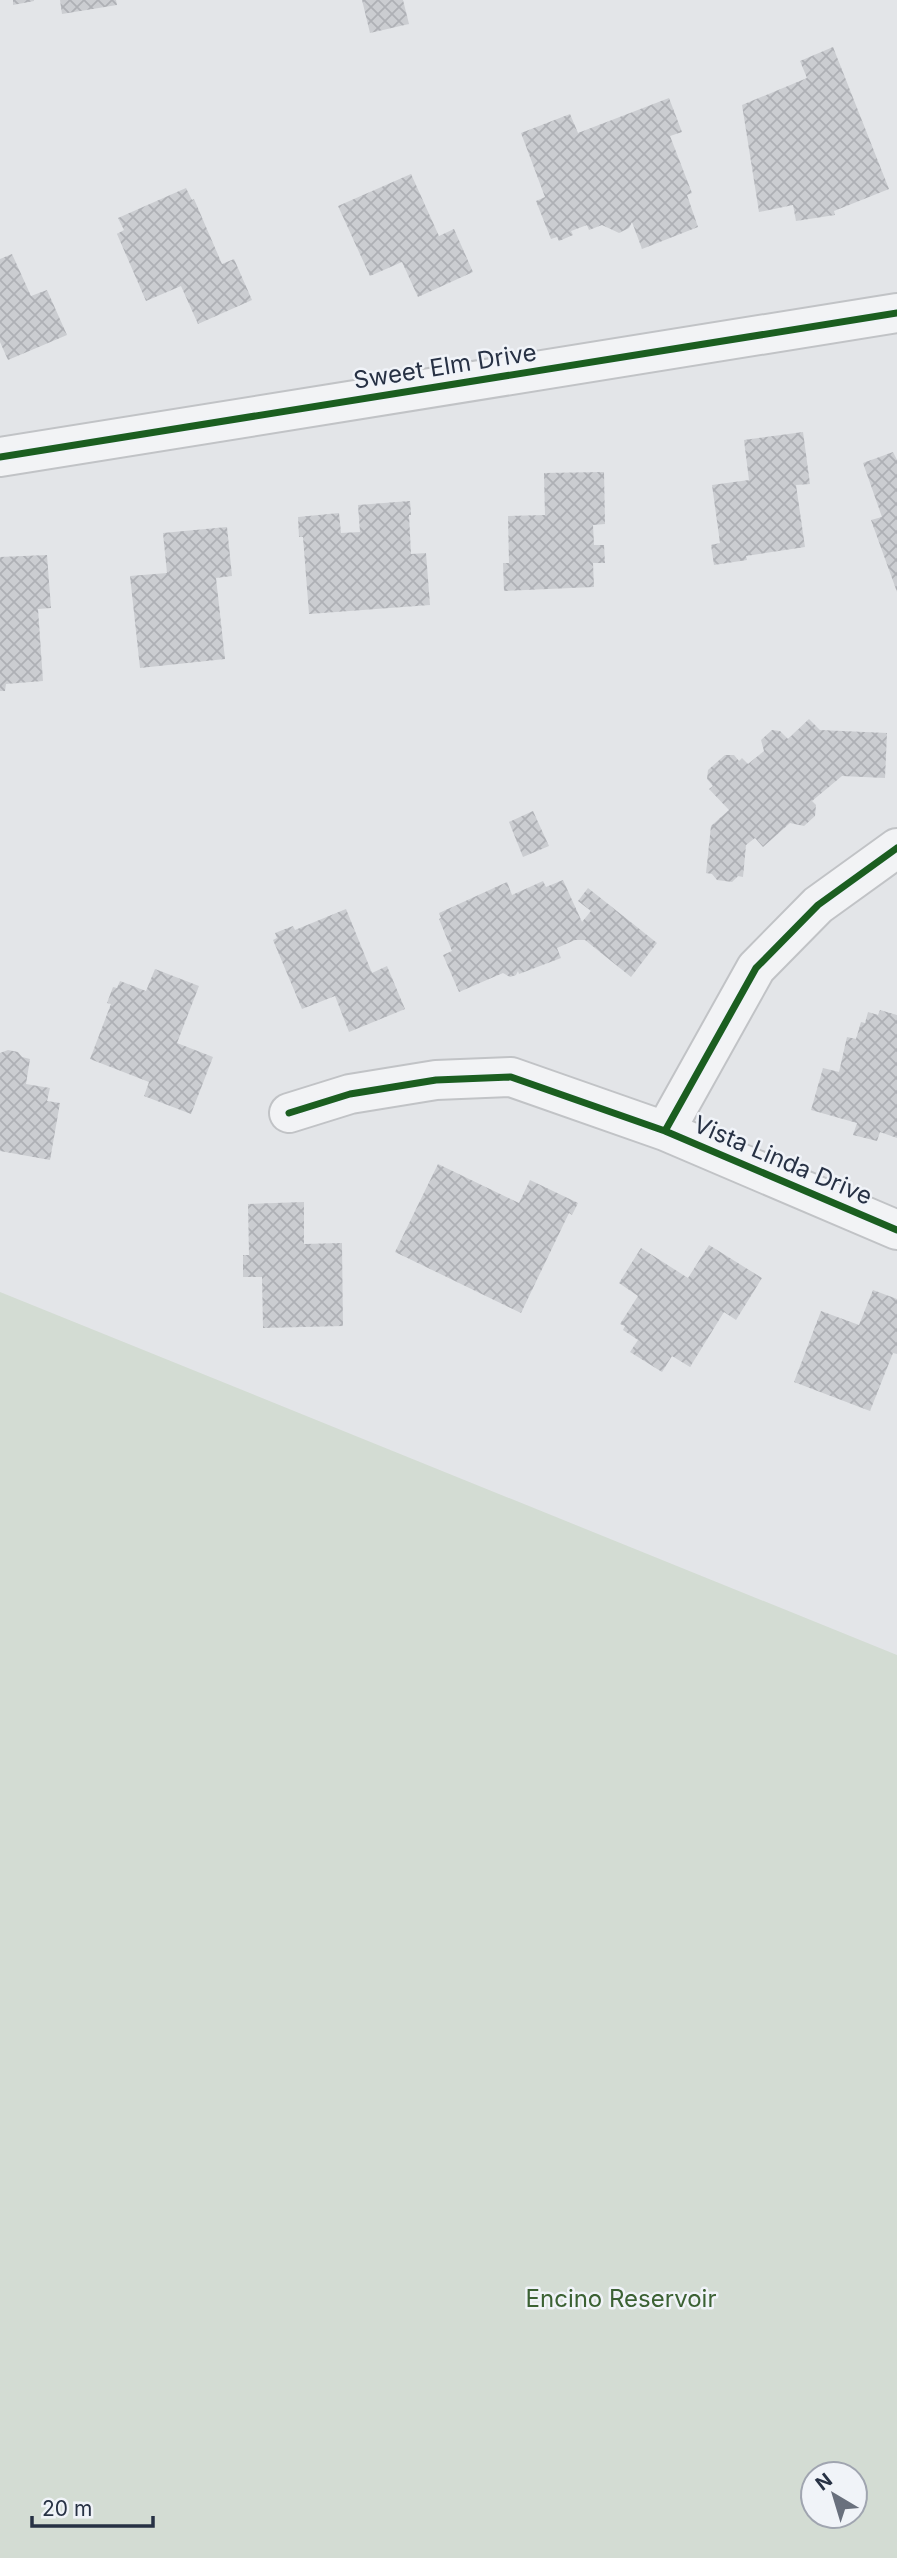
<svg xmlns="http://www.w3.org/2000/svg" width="897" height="2558" font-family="Inter,sans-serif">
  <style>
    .green { fill: #d3dcd3; fill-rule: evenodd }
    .building { fill: url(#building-cross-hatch) }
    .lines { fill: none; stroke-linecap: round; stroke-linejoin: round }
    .street-casing { stroke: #c1c3c6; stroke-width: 42 }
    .street { stroke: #f2f3f5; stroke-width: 38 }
    .cycleway-casing { stroke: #f0f3f8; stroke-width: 11 }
    .cycleway { stroke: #1b5e20; stroke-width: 7 }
    .labels { text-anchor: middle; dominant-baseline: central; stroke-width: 5; stroke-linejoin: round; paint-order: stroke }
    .street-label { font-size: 24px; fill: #273144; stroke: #f0f3f8 }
    .park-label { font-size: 24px; fill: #3b6133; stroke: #f0f3f8 }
  </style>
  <defs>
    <pattern id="building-cross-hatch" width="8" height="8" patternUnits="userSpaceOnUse" patternTransform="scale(1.75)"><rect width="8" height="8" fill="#cbcdd1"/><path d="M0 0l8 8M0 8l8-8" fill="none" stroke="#aeb0b5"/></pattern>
  </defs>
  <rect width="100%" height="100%" fill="#e3e5e8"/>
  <path class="green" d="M0 1292 897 1655V2558H0ZM813 2474H855V2516H813Z"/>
  <path class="building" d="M13 0H34V1L13 5Z
    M60 0H116L117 5 62 14Z
    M362 0H403L409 24 370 33Z
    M833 47 889 189 834 211 835 215 796 221 793 205 759 212 742 105 807 78 800 61Z
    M669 98 682 132 670 136 692 193 687 195 698 227 642 249 632 222 629 228 619 233 602 225 589 230 587 225 571 231 573 235 559 241 557 237 551 239 536 201 545 197 521 133 570 114 578 133Z
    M411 174 439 236 454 229 473 272 418 297 402 262 370 276 338 206Z
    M186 188 192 200 194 199 222 264 234 259 252 300 198 324 181 286 146 301 117 234 124 230 118 218Z
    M12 254 31 296 47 290 67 335 8 360 0 342V259Z
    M803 432 810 484 796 485 805 547 746 556 747 560 714 565 711 545 720 543 712 485 749 480 744 440Z
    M893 452 897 460V592L871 520 882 517 863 463Z
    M604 472 605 524 593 525 594 545H604L605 563H593L594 587 504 591 503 563H509L508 516 545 515 544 473Z
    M410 501 411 515H409L411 554 426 553 430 605 309 614 303 537H299L298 517 339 513 341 533 360 532 358 505Z
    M227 527 232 576 216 578 225 659 140 668 130 576 167 573 163 533Z
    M47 555 51 608 38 609 43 681 6 684 5 691H0V557Z
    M809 719 820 730 887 733 885 778 842 776 812 801 816 805 815 816 804 826 790 823 763 847 755 838 746 845 743 877 738 876 732 882 717 880 712 874 706 873 711 826 729 810 709 789 713 786 707 779 708 770 725 755H734L739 761 742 758 748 764 764 751 761 740 772 730 780 731 788 739Z
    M533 811 549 846 523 857 509 822Z
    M563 880 582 922 591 911 578 901 588 888 657 943 631 977 585 940H575L557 948 561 958 519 974 518 971 516 975 510 977 503 973 459 992 443 955 452 951 439 919 441 918 439 913 507 882 512 895 543 881 546 887Z
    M346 909 372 973 387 966 405 1009 349 1032 335 996 302 1009 273 940 277 938 275 933 293 926 295 930Z
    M155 969 199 986 177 1043 213 1057 191 1114 144 1096 149 1082 90 1059 111 1004 107 1003 113 987 117 988 120 981 146 991Z
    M880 1010 897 1015V1138L880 1132 877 1141 853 1135 857 1123 811 1110 823 1068 839 1072 847 1037 856 1039 861 1022 865 1023 868 1012 878 1015Z
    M8 1050 18 1052 22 1057 30 1059 26 1084 50 1088 47 1101 60 1103 50 1160 0 1151V1053Z
    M438 1164 519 1203 530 1180 578 1203 572 1215 569 1213 521 1313 395 1252Z
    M304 1202V1244L342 1243 343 1326 263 1328 262 1277H243V1255H249L248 1204Z
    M709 1245 762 1278 736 1320 724 1312 690 1367 672 1356 662 1372 630 1352 638 1340 623 1330 625 1326 620 1324 638 1296 619 1283 641 1248 688 1278Z
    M873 1290 897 1299V1354L893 1353 870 1411 794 1382 821 1311 859 1325Z"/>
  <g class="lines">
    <defs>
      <path id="street" d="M0 457 897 313
        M289 1113 350 1094 436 1080 511 1077 665 1131 897 1230
        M665 1131 756 968 818 905 897 848"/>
    </defs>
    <use href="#street" class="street-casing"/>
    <use href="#street" class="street"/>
    <defs>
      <path id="cycleway" d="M0 457 897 313
        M289 1113 350 1094 436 1080 511 1077 665 1131 897 1230
        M665 1131 756 968 818 905 897 848"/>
    </defs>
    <use href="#cycleway" class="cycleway-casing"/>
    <use href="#cycleway" class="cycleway"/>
  </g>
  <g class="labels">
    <g class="street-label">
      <text transform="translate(445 366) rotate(-9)">Sweet Elm Drive</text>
      <text transform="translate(783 1160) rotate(23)">Vista Linda Drive</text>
    </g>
    <g class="park-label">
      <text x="621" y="2298">Encino Reservoir</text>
    </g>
  </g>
  <g transform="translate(834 2495) rotate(322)"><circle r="33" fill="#f0f3f8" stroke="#a0a5b0" stroke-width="2"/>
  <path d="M0-5L12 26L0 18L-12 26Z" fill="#69707d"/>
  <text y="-10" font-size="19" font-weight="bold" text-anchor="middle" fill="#273144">N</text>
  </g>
  <path d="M32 2516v10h121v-10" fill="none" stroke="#273144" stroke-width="3.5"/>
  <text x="42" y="2516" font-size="21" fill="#273144" stroke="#f0f3f8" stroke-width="5" paint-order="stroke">20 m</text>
</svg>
